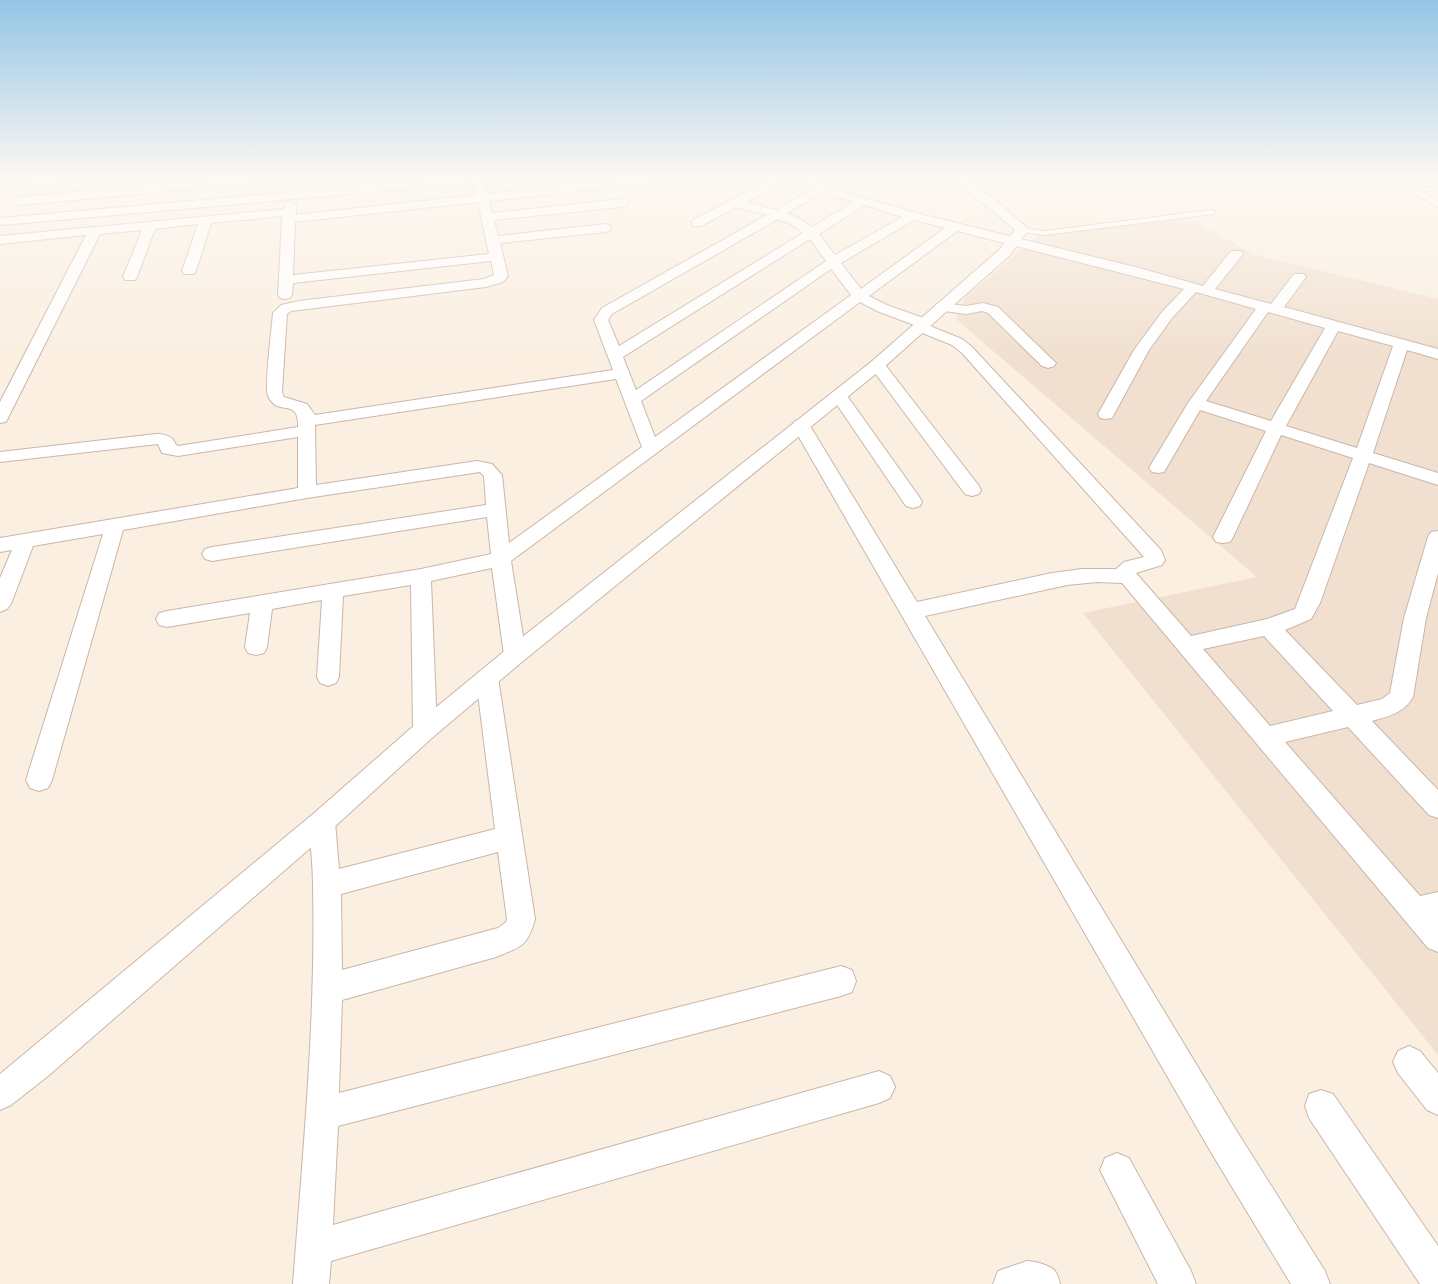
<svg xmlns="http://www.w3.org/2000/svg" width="1438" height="1284" font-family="Arial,sans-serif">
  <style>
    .residential { fill: #f1e0d0 }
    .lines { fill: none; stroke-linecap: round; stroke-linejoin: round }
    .service-casing { stroke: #cab6a9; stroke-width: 2 }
    .minor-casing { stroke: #cab6a9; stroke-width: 2 }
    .tertiary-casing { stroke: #cab6a9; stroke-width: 2 }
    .service { fill: #fff; fill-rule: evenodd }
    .minor { fill: #fff; fill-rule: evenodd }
    .tertiary { fill: #fff; fill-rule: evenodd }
  </style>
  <rect width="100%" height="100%" fill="#faefe1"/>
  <path class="residential" d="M1184 215 1255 255 1438 299V1055L1083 613 1257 577 956 319 965 297 1039 235Z"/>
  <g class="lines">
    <defs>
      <path id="service" d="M1438 185V189L1421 192 1438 202V207L1414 193 1417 189Z
        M1211 210 1215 212 1214 214 1045 235 1022 232 1018 230 1022 228 1045 231Z"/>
      <path id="minor" d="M61 177H107L101 180 34 186 30 185 28 183 30 181 34 180Z
        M246 177H329L323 180 294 183 290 182 288 180 20 205 16 204 14 201 16 198 20 197Z
        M463 177H510L504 180 485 182 488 194 644 177H663L665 179 663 181 659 182 489 201 492 213 622 199 626 200 628 203 626 206 622 207 494 220 498 236 605 224 609 225 611 228 609 231 605 232 500 243 508 276 503 282 486 287 291 311 287 314 282 392 284 397 307 404 315 415 613 370 594 320 602 308 767 215 736 207 701 226H693L691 223 693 220 776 177H791L746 202 776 210 814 188 795 179 793 177H809L837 190 916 213 1139 268 1203 286 1231 251H1241L1243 254 1215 289 1271 304 1294 274H1304L1306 277 1284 307 1438 349V359L1407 350 1373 453 1438 473V485L1369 463 1320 603 1311 619 1285 630 1357 705 1382 699 1390 693 1404 618 1428 537 1431 532 1438 531V573L1426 618 1413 697C1404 713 1389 716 1372 721L1438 790V818L1429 815 1348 727 1285 742 1420 896 1438 892V952L1428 948 1122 583 1097 582 1067 585 925 616 1236 1130 1325 1271 1330 1284H1291L1212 1154 792 425 795 421 801 420 807 421 917 602 1052 573 1082 569H1116L1124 562 1144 557 962 353 952 345 915 330 913 327 914 325 877 311 860 302 511 561 526 655 523 661 515 663 507 661 504 655 492 568 431 581 437 730 433 737 425 740 417 737 413 730 411 585 343 596 339 677 336 683 328 686 320 683 317 677 322 600 272 609 267 647 264 653 256 655 248 653 245 647 250 613 167 627 159 625 156 619 159 613 167 611 421 569 491 554 487 517 212 561 205 559 202 554 205 549 212 547 486 505 484 476 480 472 307 498 123 530 52 780 48 788 39 791 30 788 26 780 103 534 33 546 11 604 7 609 0 612V578L12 550 0 552V538L298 488V437L178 456 162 453 158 444 0 462V452L156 434C165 434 173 436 176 445L178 446 298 427C299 396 278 418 268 396 264 389 272 326 273 313L281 305 299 301 484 279 494 275 491 261 293 283 292 295 290 298 285 299 280 298 278 295 282 219 283 216 211 223 196 271 194 274H184L182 271 198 224 155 229 137 277 135 280H125L123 277 142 230 100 234 6 422 0 423V402L86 235 0 244V236L284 209 286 202H294L296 205V215L476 195 474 183 3 225 0 224V218ZM824 192 854 202 812 227 800 219 787 213ZM478 202 489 254 293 275 295 222ZM865 205 902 217 835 255 819 234ZM778 219 791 224 803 233 619 346 608 320 612 314ZM914 220 945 228 861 289 841 263ZM957 231 1184 289 1162 312 1134 350 1098 414 1100 418 1106 419 1112 418 1149 350 1172 318 1196 292 1256 309 1188 403 1149 468 1152 472 1158 473 1164 472 1200 410 1266 431 1213 537 1216 542 1223 543 1230 542 1233 537 1281 435 1353 458 1295 609 1267 619 1191 636 1136 573 1162 565 1165 560 1161 550 972 347 962 339 930 326 931 323 929 320 887 305 869 296ZM810 239 826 261 636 390 623 357ZM831 269 851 295 655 437 641 401ZM1268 312 1325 328 1271 421 1206 401ZM1338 331 1393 346 1357 448 1286 426ZM616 379 642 447 509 543 502 475 492 464 477 461 316 485 315 425ZM1264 636 1333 711 1270 726 1203 649Z
        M942 303 966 306 983 303 998 307 1056 363 1054 366 1048 368 1042 366 988 313 982 311 966 314 937 310 935 307 937 304Z
        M877 360 883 362 979 486 981 490 979 494 972 496 965 494 869 365 871 362Z
        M839 391 845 393 920 498 922 502 920 506 913 508 906 506 831 396 833 393Z
        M487 669 495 672 498 678 535 919C528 946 521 947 496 957L342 1000 339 1093 841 966 852 970 856 981 852 992 841 996 338 1126 333 1225 879 1071 890 1076 895 1087 890 1098 879 1103 331 1261 329 1284H293C303 1152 316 1018 313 885 313 864 310 843 309 822L313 814 322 810 331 814 335 822 339 869 495 829 476 678 479 672ZM498 852 507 919 506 922 498 928 342 970 341 894Z
        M1409 1046 1420 1051 1438 1073V1115L1427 1110 1398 1073 1393 1062 1398 1051Z
        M1321 1090 1333 1094 1438 1246V1284H1420L1309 1118 1305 1106 1309 1094Z
        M1117 1153 1129 1158 1191 1271 1196 1284H1158L1100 1170 1105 1158Z
        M1027 1261C1034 1261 1050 1265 1055 1271 1058 1275 1059 1280 1060 1284H993L998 1271Z"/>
      <path id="tertiary" d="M949 177H963L1001 205 1026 227 1028 230 1010 255 883 368 523 661 433 737 331 830 48 1076 11 1105 0 1110V1074L313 814 417 723 507 649 871 362 1000 249 1015 230 993 211Z"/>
    </defs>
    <use href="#service" class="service-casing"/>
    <use href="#minor" class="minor-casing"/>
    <use href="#tertiary" class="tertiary-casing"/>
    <use href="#service" class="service"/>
    <use href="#minor" class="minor"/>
    <use href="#tertiary" class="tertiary"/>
  </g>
  <linearGradient id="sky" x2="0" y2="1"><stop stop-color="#94c5e6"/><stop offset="0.5" stop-color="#fdf8f2"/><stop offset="1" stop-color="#fdf8f2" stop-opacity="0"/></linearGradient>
  <rect width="1438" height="357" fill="url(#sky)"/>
</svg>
